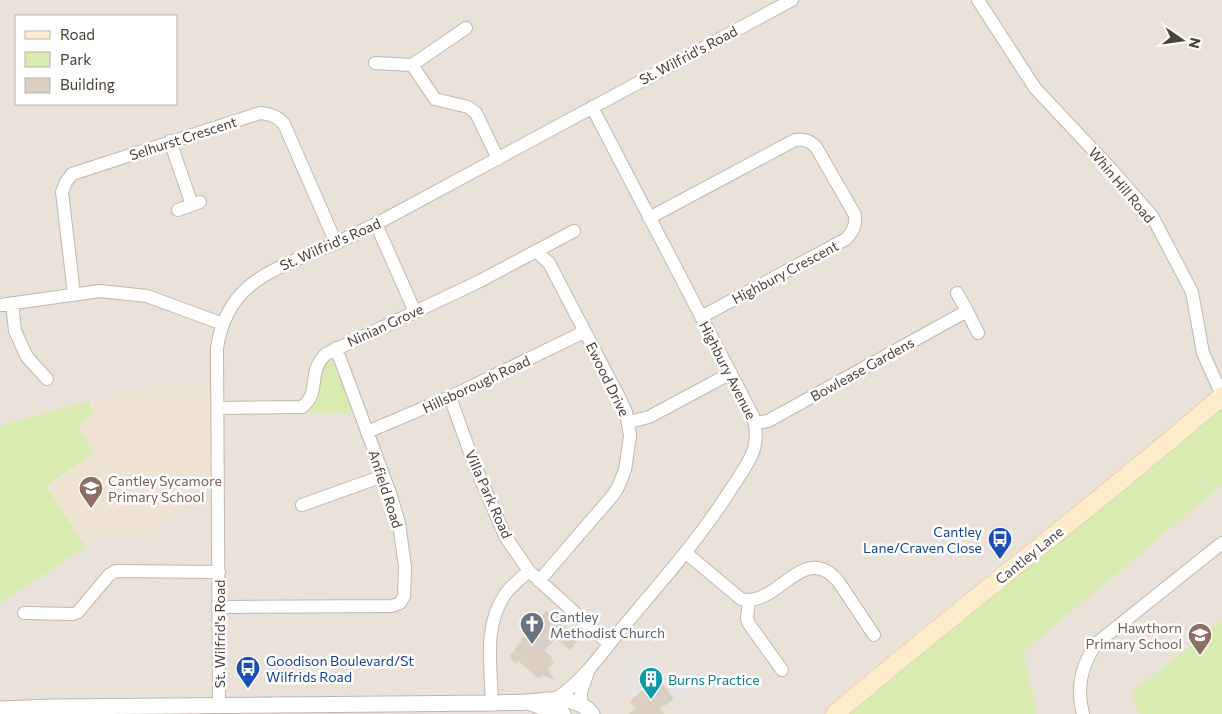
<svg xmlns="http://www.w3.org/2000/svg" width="1222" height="714" font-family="Commissioner,sans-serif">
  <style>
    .residential { fill: #eae2d8; fill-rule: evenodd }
    .education { fill: #efe4d4 }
    .green { fill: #d8ecb1 }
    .parking { fill: #e7e4e2 }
    .building { fill: #dbcec2 }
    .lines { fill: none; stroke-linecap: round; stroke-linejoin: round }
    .minor-casing { stroke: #c2b7ac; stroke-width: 14 }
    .tertiary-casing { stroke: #c2b7ac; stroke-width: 17 }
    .secondary-casing { stroke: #dbc29a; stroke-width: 19 }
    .minor { stroke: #fff; stroke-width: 12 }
    .tertiary { stroke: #fff; stroke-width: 15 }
    .secondary { stroke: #ffeccb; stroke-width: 18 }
    .labels { text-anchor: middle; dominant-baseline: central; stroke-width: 5; stroke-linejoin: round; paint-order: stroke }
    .street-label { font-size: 14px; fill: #4a4137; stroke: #fff }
    .education-label { font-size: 14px; fill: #785e54; stroke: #fff; text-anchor: start }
    .transit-label { font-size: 14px; fill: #164399; stroke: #fff; text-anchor: end }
    .worship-label { font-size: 14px; fill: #5b616d; stroke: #fff; text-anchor: start }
    .culture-label { font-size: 14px; fill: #0d838f; stroke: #fff; text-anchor: start }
  </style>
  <rect width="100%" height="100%" fill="#f6f1ea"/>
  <path class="residential" d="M0 0H1222V714H0ZM16 16H176V104H16Z"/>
  <path class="education" d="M212 387V489L140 538 137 534 120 536 115 529 0 603V426L139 388Z"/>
  <path class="green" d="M329 362 338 367 357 414 306 413C318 403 318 399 319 384 319 378 322 370 323 364Z
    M1222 397V485L1023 652 1037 714H837Z
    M88 401 94 414 78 426 93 453 46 486 86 547 0 603V426Z
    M1222 621V714H1139L1132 692Z"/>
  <path class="parking" d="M650 651 666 671 632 699 614 680Z
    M686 662 701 681 692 689 696 695 689 701 684 695 678 699 663 680Z"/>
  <path class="building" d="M546 611 579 639 570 650 556 639 544 650 552 657 551 660 554 662 548 669 555 680 542 675 539 679 518 661 516 664 509 657 522 640 521 639Z
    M662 683 674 699 660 709 664 714H629L636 708 629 702 644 689 649 693Z"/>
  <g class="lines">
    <defs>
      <path id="minor" d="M978 0 1035 88 1111 169 1152 216 1192 292 1203 353 1222 395
        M375 63 412 65 466 28
        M412 65 435 99 468 107 476 113 498 159
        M170 141 192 205
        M178 210 200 202
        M649 218 795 140C804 139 809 140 816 147L855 215C856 226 853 231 846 239L701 317
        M376 224 415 312
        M536 251 549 263 620 399 626 412 630 436 625 470 619 485 614 494 539 581
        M957 293 967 311
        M74 294 62 192 66 182 72 174 260 113C270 114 277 116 284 124L336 243
        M12 303 15 331 27 357 47 379
        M0 305 100 291 147 296 223 324
        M450 397 473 461 505 536 529 571 609 644
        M218 408 302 407C322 391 306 373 326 354L478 282 574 231
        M629 422 649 417 731 373
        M755 423 768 421 967 311 978 333
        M367 432 450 397 584 332
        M302 505 383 476
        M686 553 741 599C777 609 803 540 838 581L874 635
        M749 601 747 618 749 624 782 670
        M219 607 392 606 400 603 404 596 405 567 399 523 390 493 336 348
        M24 613 73 614 78 612 109 575 116 571 219 572
        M555 699C582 683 603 651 623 627 662 581 701 537 733 486 740 475 750 462 754 449 757 438 756 427 753 416L592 107
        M492 703C491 665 483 625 506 593 512 585 521 578 529 571
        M581 704V692L588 672
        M219 706 217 348C226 287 266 272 317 251 337 243 357 233 376 224L792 0
        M1083 714C1076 688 1081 665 1097 643L1222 543"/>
      <path id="tertiary" d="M533 704 563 714
        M0 709 54 707 492 703C504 702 516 703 527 702 550 700 576 694 592 714"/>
      <path id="secondary" d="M835 714C962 606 1096 505 1222 396"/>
    </defs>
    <use href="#minor" class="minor-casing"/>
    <use href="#tertiary" class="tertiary-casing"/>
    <use href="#secondary" class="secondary-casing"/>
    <use href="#minor" class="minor"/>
    <use href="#tertiary" class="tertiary"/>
    <use href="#secondary" class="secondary"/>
  </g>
  <defs>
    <symbol id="school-pin" viewBox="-11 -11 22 30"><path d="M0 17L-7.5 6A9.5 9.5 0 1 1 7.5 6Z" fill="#8d6e63" stroke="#fff"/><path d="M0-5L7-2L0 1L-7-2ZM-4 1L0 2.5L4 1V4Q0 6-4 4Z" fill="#fff"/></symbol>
    <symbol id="bus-pin" viewBox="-11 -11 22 30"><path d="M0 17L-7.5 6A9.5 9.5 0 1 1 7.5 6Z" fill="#1a4fb4" stroke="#fff"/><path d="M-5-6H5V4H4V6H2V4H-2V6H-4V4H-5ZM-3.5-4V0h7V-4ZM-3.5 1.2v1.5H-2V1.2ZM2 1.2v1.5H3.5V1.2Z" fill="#fff"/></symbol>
    <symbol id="church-pin" viewBox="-11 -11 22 30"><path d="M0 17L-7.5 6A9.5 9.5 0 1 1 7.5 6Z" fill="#6b7280" stroke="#fff"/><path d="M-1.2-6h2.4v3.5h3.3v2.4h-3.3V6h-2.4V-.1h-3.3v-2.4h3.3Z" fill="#fff"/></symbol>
    <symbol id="building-pin" viewBox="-11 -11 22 30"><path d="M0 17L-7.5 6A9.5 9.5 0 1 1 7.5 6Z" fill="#0f9aa8" stroke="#fff"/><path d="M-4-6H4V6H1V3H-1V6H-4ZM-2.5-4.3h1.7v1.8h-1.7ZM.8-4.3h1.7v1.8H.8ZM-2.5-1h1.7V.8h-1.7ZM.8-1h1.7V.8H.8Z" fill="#fff"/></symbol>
  </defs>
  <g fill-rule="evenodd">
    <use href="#school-pin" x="77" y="474" width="28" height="38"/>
    <use href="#bus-pin" x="986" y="525" width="28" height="38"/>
    <use href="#church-pin" x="518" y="610" width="28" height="38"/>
    <use href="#school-pin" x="1186" y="621" width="28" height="38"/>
    <use href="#bus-pin" x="234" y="654" width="28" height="38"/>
    <use href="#building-pin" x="637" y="665" width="28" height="38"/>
  </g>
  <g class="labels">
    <g class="street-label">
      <text transform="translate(688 55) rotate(-28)">St. Wilfrid's Road</text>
      <text transform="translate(183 138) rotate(-18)">Selhurst Crescent</text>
      <text transform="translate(1122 185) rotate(50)">Whin Hill Road</text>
      <text transform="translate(330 244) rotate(-24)">St. Wilfrid's Road</text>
      <text transform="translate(785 272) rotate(-28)">Highbury Crescent</text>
      <text transform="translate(385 325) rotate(-25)">Ninian Grove</text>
      <text transform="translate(862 369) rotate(-29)">Bowlease Gardens</text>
      <text transform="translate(728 370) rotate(63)">Highbury Avenue</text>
      <text transform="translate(608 379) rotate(64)">Ewood Drive</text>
      <text transform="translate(476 384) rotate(-25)">Hillsborough Road</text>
      <text transform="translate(386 489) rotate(72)">Anfield Road</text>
      <text transform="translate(489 494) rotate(66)">Villa Park Road</text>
      <text transform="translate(1029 555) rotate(-39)">Cantley Lane</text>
      <text transform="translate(219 634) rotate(-90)">St. Wilfrid's Road</text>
    </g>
    <g class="education-label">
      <text x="108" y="480">Cantley Sycamore<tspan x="108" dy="16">Primary School</tspan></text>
      <text x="1182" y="627" text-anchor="end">Hawthorn<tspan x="1182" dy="16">Primary School</tspan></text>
    </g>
    <g class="transit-label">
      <text x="982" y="531">Cantley<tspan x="982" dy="16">Lane/Craven Close</tspan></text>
      <text x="266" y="660" text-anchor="start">Goodison Boulevard/St<tspan x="266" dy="16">Wilfrids Road</tspan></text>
    </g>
    <g class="worship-label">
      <text x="550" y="616">Cantley<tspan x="550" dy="16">Methodist Church</tspan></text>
    </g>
    <g class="culture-label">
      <text x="668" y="679">Burns Practice</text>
    </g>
  </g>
  <rect x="15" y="15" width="162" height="90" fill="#ffffff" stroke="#b7b3af"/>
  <rect x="25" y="31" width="25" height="8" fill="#ffeccb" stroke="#b7b3af"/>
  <text x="60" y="40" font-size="15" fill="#4a4137">Road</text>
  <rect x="25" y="52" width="25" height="15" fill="#d8ecb1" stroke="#b7b3af"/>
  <text x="60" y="65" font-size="15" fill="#4a4137">Park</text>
  <rect x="25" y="78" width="25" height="15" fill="#dbcec2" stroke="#b7b3af"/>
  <text x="60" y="90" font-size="15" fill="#4a4137">Building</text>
  <g transform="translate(1182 40) rotate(103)" stroke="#ffffff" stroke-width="4" paint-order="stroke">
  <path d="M0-4L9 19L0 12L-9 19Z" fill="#4a4137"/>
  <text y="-8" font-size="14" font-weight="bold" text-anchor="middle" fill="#4a4137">N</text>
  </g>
</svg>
